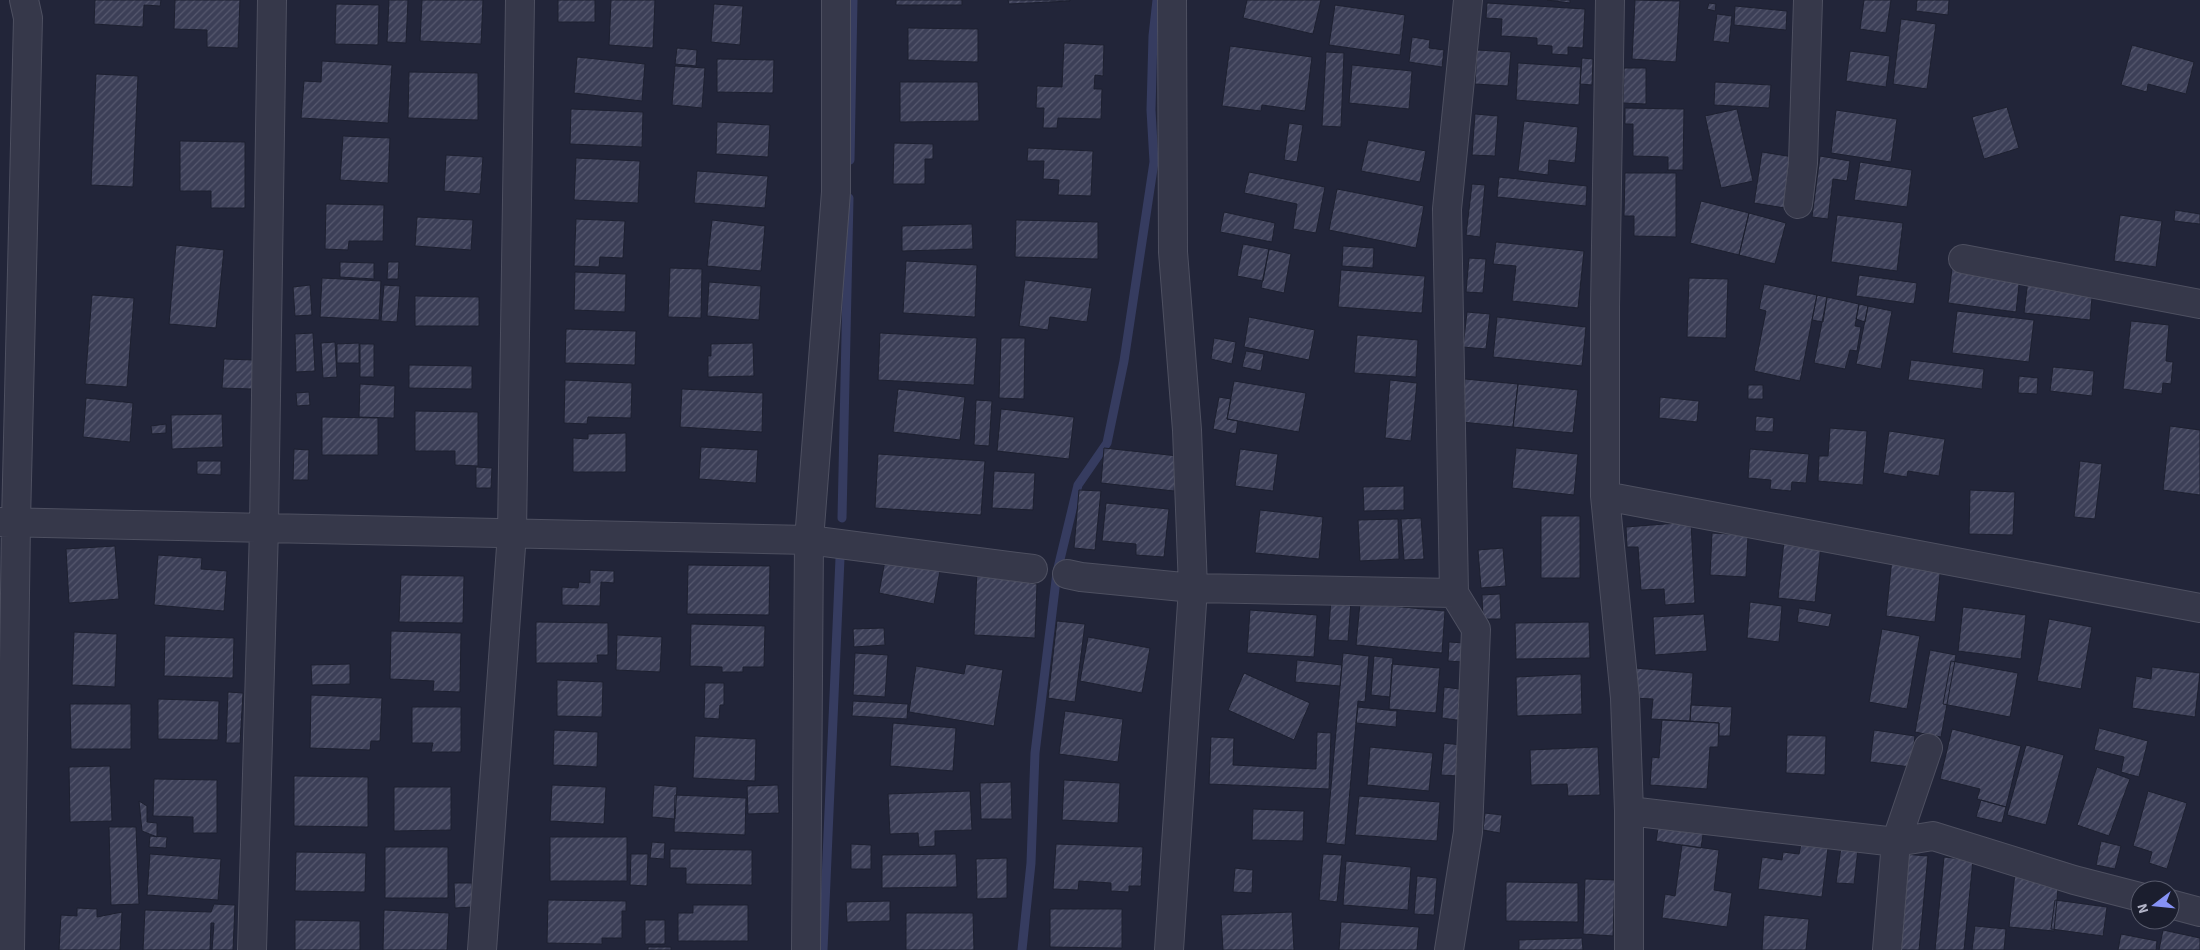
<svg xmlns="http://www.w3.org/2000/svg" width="2200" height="950" font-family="'Source Sans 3',sans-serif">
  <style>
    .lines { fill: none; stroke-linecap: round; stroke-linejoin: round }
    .stream { stroke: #363c60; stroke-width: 9 }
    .building { fill: url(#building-hatch); stroke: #1d2030 }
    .street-casing { stroke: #4e5061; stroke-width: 30 }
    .street { stroke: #36384a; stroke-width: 28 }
  </style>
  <defs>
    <pattern id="building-hatch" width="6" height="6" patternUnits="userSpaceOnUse" patternTransform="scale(1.25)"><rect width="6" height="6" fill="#3c3f57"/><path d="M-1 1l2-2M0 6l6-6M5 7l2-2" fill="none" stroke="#56586e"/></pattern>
  </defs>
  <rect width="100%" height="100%" fill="#222539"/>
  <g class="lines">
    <path class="stream" d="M850 160 853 0
      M842 518 849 198
      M823 950 840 558
      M1022 950 1031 863 1035 753 1057 572 1078 485 1107 443 1124 361 1154 162 1151 110 1153 36 1157 0"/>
  </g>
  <path class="building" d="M95 0H161L160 6 144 5 143 27 94 24Z
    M175 0H240L238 48 207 47V30L174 29Z
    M389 0H408L406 43 387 42Z
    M422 0H483L481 44 420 41Z
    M558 0H595V22H558Z
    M611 0H655L653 48 609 45Z
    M896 0H962V5H896Z
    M1008 0H1070V1L1009 4Z
    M1247 0H1321L1313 34 1243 18Z
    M1547 0H1570V3Z
    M1635 0 1680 1 1676 62 1632 59Z
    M1864 0H1891L1886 33 1860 29Z
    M1917 0H1949L1948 15 1916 11Z
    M1487 3 1585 9 1583 48 1568 47V55L1552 54V46L1537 45V38L1501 36 1502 19 1486 18Z
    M1709 3 1716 4 1715 11 1707 9Z
    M336 4 379 5 378 45 335 44Z
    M714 4 743 6 740 45 711 42Z
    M1335 5 1405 15 1400 55 1329 45Z
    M1735 6 1787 11 1786 30 1734 25Z
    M1717 14 1732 16 1729 43 1713 41Z
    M1901 19 1936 24 1927 89 1893 84Z
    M908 28 978 29V62L908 60Z
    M1412 37 1430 40 1429 48 1444 50 1442 67 1409 62Z
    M1064 43 1104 45 1103 76 1095 75 1094 89H1102L1101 119 1058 118 1057 128H1043L1044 108H1036L1037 86 1062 87Z
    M2132 45 2194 62 2186 94 2148 84 2147 92 2121 85Z
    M1230 46 1312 57 1305 111 1262 105 1261 111 1222 106Z
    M677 48 697 50 696 66 675 64Z
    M1477 50 1511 52 1508 86 1475 84Z
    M1850 51 1890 56 1886 87 1846 81Z
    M1326 52 1344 53 1341 127 1322 126Z
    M577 57 645 64 642 101 574 93Z
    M1582 58 1593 59 1592 85 1580 84Z
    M717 59 774 60 773 93 717 92Z
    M322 61 392 65 388 123 301 118 304 81 321 82Z
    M1518 63 1581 67 1579 105 1516 100Z
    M1352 65 1412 71 1409 109 1349 103Z
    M675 66 705 68 702 108 672 105Z
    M1624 68H1646V104L1623 103Z
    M409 72 478 73V120L408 118Z
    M96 74 138 76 133 187 91 185Z
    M900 82H978L979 121 900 122Z
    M1715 82 1771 85 1769 108 1714 105Z
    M2007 107 2019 148 1984 159 1972 117Z
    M1625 108 1684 109 1683 170H1668V157L1633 156V124H1625Z
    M571 109 643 112 642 147 570 144Z
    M1737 109 1753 181 1721 188 1705 116Z
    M1836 110 1897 119 1891 162 1831 153Z
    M1475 114 1498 116 1495 156 1472 155Z
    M1524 121 1578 127 1575 163 1549 160 1548 175 1518 171Z
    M717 122 770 125 768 157 716 154Z
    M1289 123 1303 125 1297 162 1284 160Z
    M343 136 390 138 388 183 340 180Z
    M1368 140 1426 151 1420 182 1361 171Z
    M180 141 245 142V208H211V191H180Z
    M894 143 933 144V159H925V184H893Z
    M1028 148 1093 151 1091 196 1058 195 1059 180 1043 179 1044 161H1027Z
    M1762 152 1793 157 1785 208 1754 203Z
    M446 155 483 157 480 194 444 191Z
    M1820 156 1850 161 1847 181 1833 179 1828 219 1812 217Z
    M576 158 640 161 638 203 574 200Z
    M1860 162 1912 170 1907 207 1854 200Z
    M697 171 768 176 765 208 694 203Z
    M1249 172 1325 187 1316 233 1293 229 1297 204 1244 193Z
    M1625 173H1676V237L1634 236V216H1624Z
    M1499 177 1587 186 1586 206 1497 197Z
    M1472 184 1485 185 1480 237 1466 235Z
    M1337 189 1424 206 1416 248 1329 230Z
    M1701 201 1749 213 1739 255 1690 243Z
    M326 204 384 205 383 241H349L348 250 325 249Z
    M2175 210 2200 214V224L2174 221Z
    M1224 212 1275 223 1272 242 1220 232Z
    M1749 213 1786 223 1775 264 1739 255Z
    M1837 215 1903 223 1897 271 1831 262Z
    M2120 215 2162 221 2156 267 2114 261Z
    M417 217 473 220 471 250 415 246Z
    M576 219 625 221 623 258 600 257 599 267 574 266Z
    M712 220 765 226 761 271 707 266Z
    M1016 220 1098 222V259L1015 257Z
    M972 224 973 249 902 251V226Z
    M1496 242 1584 251 1578 308 1512 301 1516 266 1493 264Z
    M1243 244 1269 249 1263 281 1237 276Z
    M176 245 224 250 216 328 169 324Z
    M1343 246 1374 248 1373 268 1342 266Z
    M1269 249 1291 254 1284 293 1261 288Z
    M1469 258 1486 259 1483 293 1466 292Z
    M906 261 977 265 975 317 903 313Z
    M340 262 374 263V279L340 277Z
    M388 262H399L398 279H387Z
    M670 268 702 269 701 318 668 317Z
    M1952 268 2020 276 2016 312 1948 303Z
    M1341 270 1425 276 1422 313 1338 307Z
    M575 272 626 274 625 312 574 310Z
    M1859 275 1917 283 1914 304 1856 296Z
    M322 278 381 281 379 320 320 317Z
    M1689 278 1728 279 1726 338 1687 337Z
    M1025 280 1092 288 1087 322 1050 317 1048 330 1019 326Z
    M2028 280 2093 286 2090 320 2024 313Z
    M709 282 761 286 759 320 707 316Z
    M1764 284 1817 295 1800 381 1754 371 1766 311 1759 309Z
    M310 285 312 315 295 316 293 287Z
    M384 285 400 286 397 322 381 321Z
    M92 295 134 298 127 387 85 384Z
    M1817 295 1827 297 1823 322 1812 320Z
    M415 296 479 297V326H415Z
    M1827 297 1859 304 1855 326 1861 327 1857 351 1850 350 1845 369 1814 363Z
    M1859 304 1868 306 1865 322 1856 319Z
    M1868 306 1892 311 1881 369 1856 364Z
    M1957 311 2034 320 2029 362 1952 353Z
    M1467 312 1490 314 1486 349 1463 347Z
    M1249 317 1315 330 1309 360 1244 347Z
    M1497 317 1586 327 1582 366 1493 357Z
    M2131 321 2169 325 2166 361 2173 362 2171 384 2163 383 2162 394 2123 389Z
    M566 329 636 331 635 365 565 363Z
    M313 333 315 371 296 372 295 334Z
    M880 333 977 338 974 385 878 380Z
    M1357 335 1418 340 1416 377 1354 373Z
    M1001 338H1025L1024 399 999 398Z
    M1214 338 1236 342 1232 364 1211 359Z
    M335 342 337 377 323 378 321 343Z
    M359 343V363H337V344Z
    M753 343 754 376 708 377V356H711V344Z
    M360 344H374V377H360Z
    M1246 351 1264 354 1261 371 1242 367Z
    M224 359 253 360 252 389 222 388Z
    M1911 360 1984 369 1982 389 1908 380Z
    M409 365 472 366V389L409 388Z
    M2053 367 2094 371 2092 396 2050 391Z
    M2019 376 2038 378 2037 394 2018 393Z
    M1465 379 1518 384 1513 427 1461 422Z
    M565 380 632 383 631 418 588 417 587 424 564 423Z
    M1390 380 1417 383 1411 441 1385 438Z
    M1234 381 1306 393 1299 432 1227 419Z
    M360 384 395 386 394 418 359 417Z
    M1518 384 1578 390 1573 433 1513 427Z
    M1748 385H1763V399H1748Z
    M682 389 763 393 762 432 680 427Z
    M898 389 965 397 960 440 893 432Z
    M309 392 310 405 297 406 296 393Z
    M1219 397 1231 399 1227 419 1238 421 1236 434 1213 429Z
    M1660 397 1699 401 1697 422 1659 418Z
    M86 398 133 403 130 442 83 437Z
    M976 400 992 401 989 446 974 445Z
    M1001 409 1074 417 1069 459 997 451Z
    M415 411 478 412V466L455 465V451H415Z
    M222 414 223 447 172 449 171 415Z
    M1756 416 1774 418 1773 432 1755 431Z
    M322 417 378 418V455H322Z
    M166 424V433L152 434 151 426Z
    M2170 426 2200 430V495L2163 490Z
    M1830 428 1867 431 1863 485 1818 481 1819 456H1828Z
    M1889 431 1945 439 1939 476 1908 471 1907 477 1883 473Z
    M626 433V472H573V438L588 439V434Z
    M701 447 758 450 756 483 699 479Z
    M1104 448 1178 456 1174 491 1101 483Z
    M1516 448 1578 454 1574 495 1512 488Z
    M294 449 309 450 308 480H293Z
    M1240 449 1278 454 1273 491 1235 486Z
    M1750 449 1809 454 1806 483 1792 482 1791 491 1770 489 1771 480 1748 478Z
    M878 454 985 461 981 515 875 508Z
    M197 461H221V475L197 474Z
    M2080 461 2102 464 2095 519 2074 517Z
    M476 467 492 468 491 488H476Z
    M994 471 1035 473 1033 510 992 508Z
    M1404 486V510L1364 511 1363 487Z
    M1079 490 1101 491 1095 550 1074 548Z
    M1970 490 2015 492 2013 535 1969 534Z
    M1106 503 1169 509 1164 557 1136 555V544L1102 541Z
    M1260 510 1323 517 1319 559 1255 553Z
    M1541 516H1580V578H1541Z
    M1421 518 1424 559 1404 560 1401 519Z
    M1398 519 1399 559 1360 561 1358 520Z
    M1691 522 1695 603 1665 605 1664 589 1641 590 1638 547H1627L1626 527Z
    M1712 533 1748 535 1746 577 1710 575Z
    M1784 541 1821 545 1815 602 1778 598Z
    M115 546 119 599 69 603 66 549Z
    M1503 548 1506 586 1481 588 1478 550Z
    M158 555 202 558 201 569 227 571 224 611 154 605Z
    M886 555 941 565 934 604 879 593Z
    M1892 559 1941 565 1935 622 1886 616Z
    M688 565 770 566 769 615 687 614Z
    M590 570 614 571V583L601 582 600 606 562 605V587L578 588 579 582 590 583Z
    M977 570 1029 579V583L1037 584 1035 638 974 635Z
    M401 575 464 576 463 623 399 622Z
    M1500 594 1501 619H1483L1482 595Z
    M1331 599 1351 601 1348 641 1328 640Z
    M1750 602 1782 606 1779 642 1747 638Z
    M1360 603 1445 611 1442 653 1356 645Z
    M1963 607 2026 615 2021 659 1958 651Z
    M1799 608 1832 614 1829 627 1797 622Z
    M1250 610 1317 615 1314 657 1247 653Z
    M1704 614 1707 651 1655 655 1653 617Z
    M2049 619 2092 627 2081 689 2037 681Z
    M1057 621 1085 624 1075 702 1048 698Z
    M536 622 608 623V655H597L598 663H536Z
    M1589 622 1590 658 1516 659 1515 623Z
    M691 624 765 626 764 667H743V672H722V667L690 666Z
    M884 628 885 645 854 647 853 629Z
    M1882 629 1920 636 1907 709 1869 702Z
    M391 631 461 633 460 692 433 691 434 681 390 679Z
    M74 632 117 634 115 687 72 685Z
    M617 635 662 637 660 672 616 670Z
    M165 636 234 638 233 678 164 676Z
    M1088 637 1150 648 1142 693 1080 681Z
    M1449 642 1465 643 1463 662 1448 661Z
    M1930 650 1956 655 1941 737 1915 732Z
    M855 653 888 655 885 697 853 695Z
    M1343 653 1369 656 1365 702 1358 701 1345 845 1326 843Z
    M1374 656 1393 658 1390 697 1371 695Z
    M1297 660 1342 665 1340 686 1295 682Z
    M1951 661 2018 673 2010 717 1943 704Z
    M350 664V684L312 685 311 665Z
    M966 664 1003 670 994 726 909 712 916 666 964 674Z
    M1392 664 1440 668 1436 713 1389 709Z
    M2152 667 2200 673 2195 717 2132 708 2136 676 2151 679Z
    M1635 668 1693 673 1690 721 1651 719 1653 699 1633 698Z
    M1244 673 1310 703 1294 740 1228 710Z
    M1581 674 1582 714 1517 716 1516 677Z
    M557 680 603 682 602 717 557 716Z
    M705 683H724V705H720L719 719 704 718Z
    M1444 687 1467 690 1464 721 1442 718Z
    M228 692 243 693 240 743H226Z
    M311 695 382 698 380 741H371L370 750 310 748Z
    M158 699 219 701 218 740 158 739Z
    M853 701 908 704 907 719 852 716Z
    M70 704H131V749H71Z
    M1691 705 1732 707 1730 736H1719V723L1690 721Z
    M412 707H461V752H431L433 743H412Z
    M1358 707 1397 711 1396 727 1356 723Z
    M1065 711 1123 719 1118 762 1059 754Z
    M1662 720 1719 723 1718 747H1710L1707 789 1650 785 1652 757 1659 758Z
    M893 723 956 728 953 771 890 766Z
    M2099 728 2148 741 2139 777 2121 772 2124 757 2094 750Z
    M1952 729 2021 746 2006 807 1977 799 1980 789 1940 779Z
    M554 730 598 732 597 767 553 765Z
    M1874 730 1915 736 1911 767 1870 762Z
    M1317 732 1331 733 1329 789 1209 784 1211 737 1234 738 1233 765 1316 769Z
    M1787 735 1826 736 1825 775 1786 773Z
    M695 736 756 739 755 781 693 778Z
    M1444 743 1461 745 1458 776 1441 775Z
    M2026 745 2064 755 2046 825 2007 815Z
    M1370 747 1433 753 1429 791 1367 785Z
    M1598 747 1600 795 1568 796 1567 784 1531 785 1530 750Z
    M110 766 112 821 70 822 69 767Z
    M2097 767 2130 779 2109 836 2077 825Z
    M294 776 368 777V827L294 826Z
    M154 779 217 780V833H193V817L153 816Z
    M1064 780 1120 783 1118 823 1062 820Z
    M1011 782 1012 819H981L980 783Z
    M552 785 606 787 604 824 550 821Z
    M654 785 677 787 675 819 652 817Z
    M778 785 779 813 748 814 747 786Z
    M394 787H451V830L394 831Z
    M970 791 972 830 935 831V846L919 847 918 833 890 834 888 794Z
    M2148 791 2187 803 2167 869 2149 863 2152 852 2133 846Z
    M675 795 746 798 745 835 674 832Z
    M1359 796 1440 802 1437 841 1355 835Z
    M1981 800 2006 807 2002 823 1976 817Z
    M139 801 147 806V822L157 823V837L142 831Z
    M1253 809 1304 811 1303 841 1252 840Z
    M1485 813 1502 815 1500 833 1483 830Z
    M1659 822 1704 828 1701 848 1656 841Z
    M109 827H136L139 904 111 905Z
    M150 836 167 837 166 848 149 847Z
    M550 837H627V881H550Z
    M2101 841 2121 846 2115 869 2096 865Z
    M652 842 665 843 664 859 650 858Z
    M851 844 871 845V869H851Z
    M1056 844 1143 847 1141 886H1129V892L1111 891V883L1079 881 1078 890 1053 889Z
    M1801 844 1828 848 1822 897 1758 889 1762 857 1782 860 1783 852 1799 854Z
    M1682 845 1719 850 1714 890 1732 893 1727 927 1662 918 1665 894 1675 896Z
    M385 847H448V898H385Z
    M1841 847 1858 849 1854 884 1836 883Z
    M670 849 752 850V885L686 884V868H670Z
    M296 852 366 853 365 892 295 891Z
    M150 854 221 859 218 900 147 895Z
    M631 854H648L647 886 630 885Z
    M956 854 957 887 882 888V855Z
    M1323 854 1342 855 1337 902 1319 900Z
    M1903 854 1928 856 1919 950H1894Z
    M1944 857 1973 860 1964 950H1935Z
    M1007 858V898L977 899 976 859Z
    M1346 861 1411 867 1408 910 1343 905Z
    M1235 868 1253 870 1252 893 1233 892Z
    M2015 873 2059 878 2054 931 2009 927Z
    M1417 876 1437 878 1434 915 1414 914Z
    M1585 879 1615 880 1613 936 1583 934Z
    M1506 882 1578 883V922L1506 921Z
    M454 883H472V907L455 908Z
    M548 900 626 901V911H622V938H602V944L547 943Z
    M2055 900 2107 907 2103 936 2051 929Z
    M890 901V921L847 922 846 902Z
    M214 904 235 905 233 950H212L214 923H211L210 950H143L145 910 211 912Z
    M693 905H748V941H678V913H693Z
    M77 908 97 909V917L122 912 120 950H59L61 915 77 916Z
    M1050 909H1122V948L1050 947Z
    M384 910 449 913 447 950H383Z
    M1292 912 1294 950H1223L1221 915Z
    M906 913H973L974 950H906Z
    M1764 915 1809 919 1806 950H1762Z
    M295 920 360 921V950H295Z
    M645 920H665V944H645Z
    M1341 922 1419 927 1417 950H1339Z
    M1975 926 2006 929 2004 950H1972Z
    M2163 930 2200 938V950H2159Z
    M2121 934 2157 941 2156 950H2118Z
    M1582 938 1583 950H1519V940Z
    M648 947H671V950H648Z"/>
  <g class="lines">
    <defs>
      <path id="street" d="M1610 0 1605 307V496L1625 698 1629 811V950
        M1798 204 1803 163 1808 0
        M1963 259 2200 304
        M1605 496 2200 608
        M0 522 809 540 836 192V0
        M1067 574 1081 577 1193 588 1454 593
        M1629 811 1896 842 1933 836 2074 880 2140 897
        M2170 904 2200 912
        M10 950 16 522 28 18 24 0
        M252 950 264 528 272 0
        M482 950 512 533 520 0
        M806 950 809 540 1033 569
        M1169 950 1193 588 1187 430 1173 252 1172 0
        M1449 950 1468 832 1476 629 1454 593 1447 209 1468 0
        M1887 950 1896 842 1928 748"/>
    </defs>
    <use href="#street" class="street-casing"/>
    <use href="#street" class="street"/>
  </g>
  <g transform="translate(2155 905) rotate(254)"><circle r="24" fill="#1b1e2e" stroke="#575a6b"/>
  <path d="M0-4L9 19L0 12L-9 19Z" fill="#8692f5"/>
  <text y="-8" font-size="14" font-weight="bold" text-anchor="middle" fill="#b1b3c6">N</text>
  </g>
</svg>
